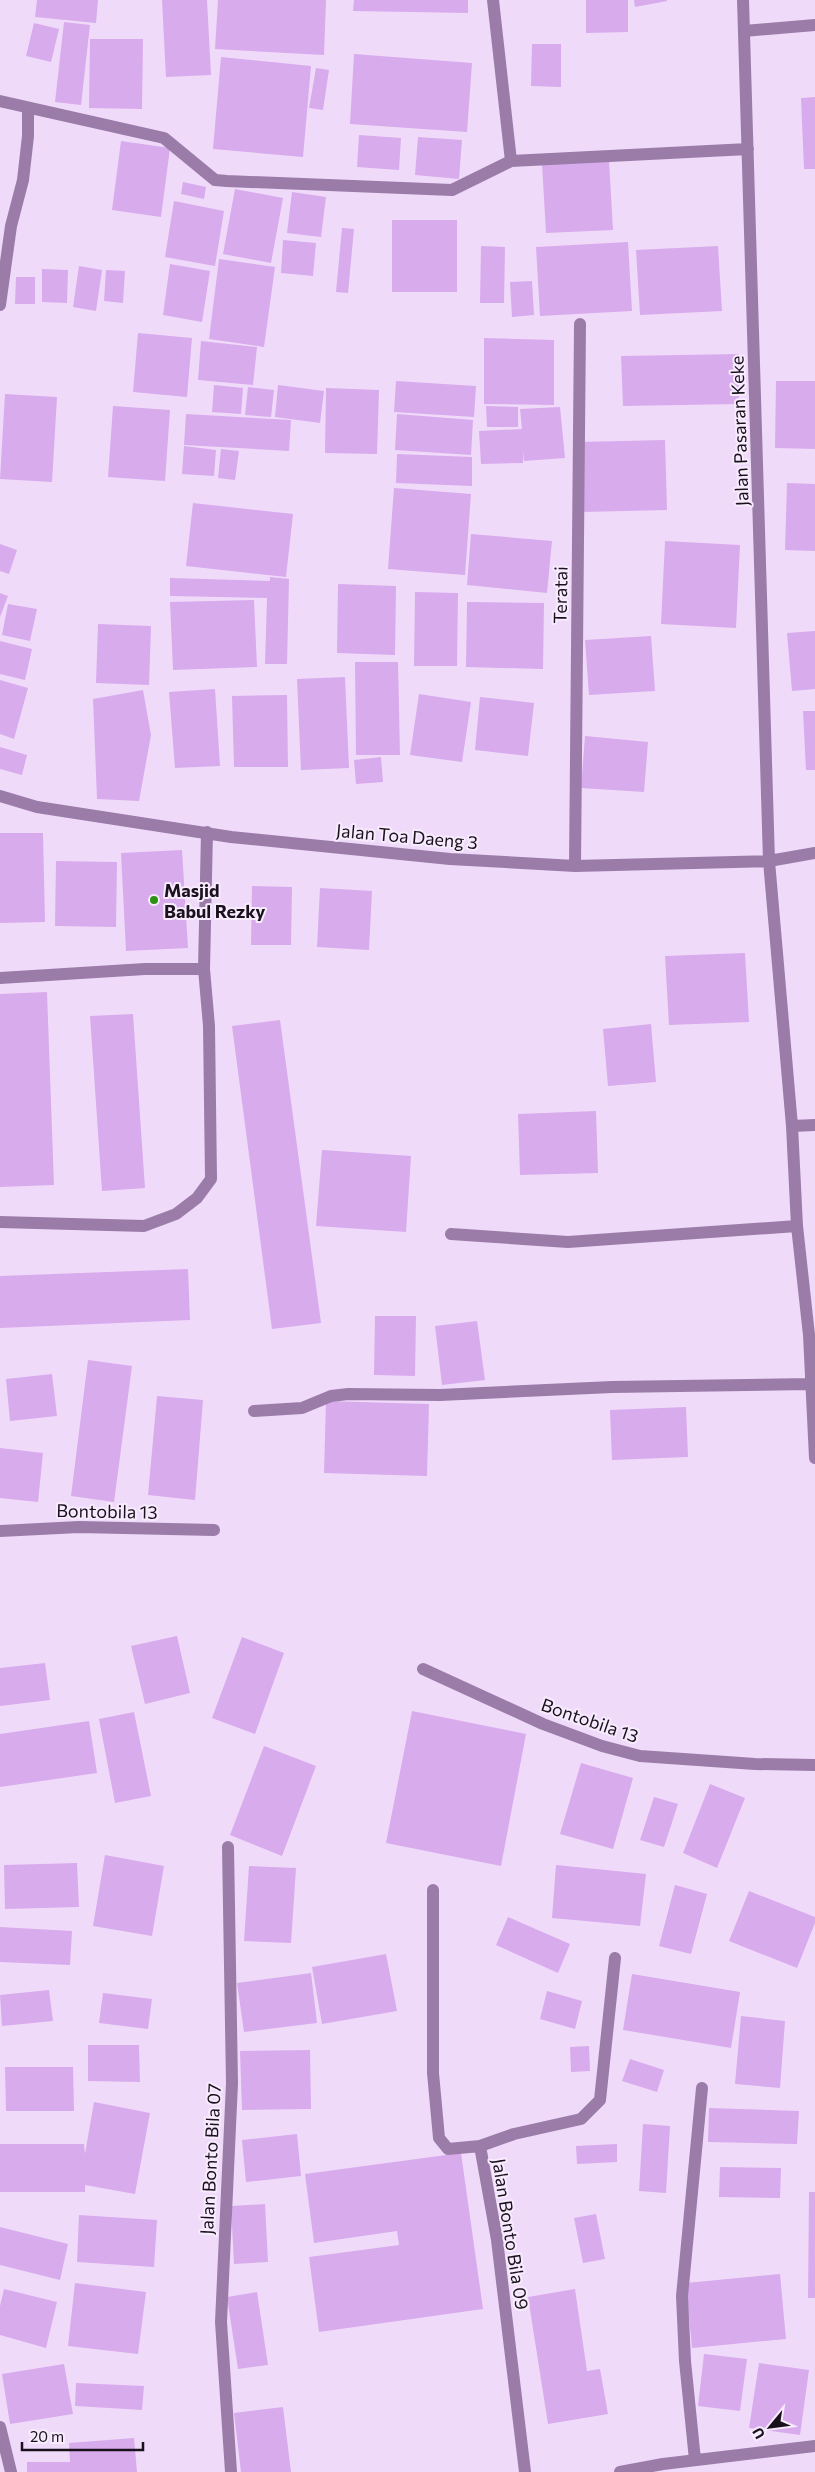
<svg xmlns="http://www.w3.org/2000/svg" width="815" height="2472" font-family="Commissioner,sans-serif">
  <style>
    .building { fill: #d8abed }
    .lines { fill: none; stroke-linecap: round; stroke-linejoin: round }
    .street { stroke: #9b7ca9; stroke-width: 12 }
    .poi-dot { fill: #2d9113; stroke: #f8ebfe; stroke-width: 2 }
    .labels { text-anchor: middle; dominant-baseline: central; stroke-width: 4; stroke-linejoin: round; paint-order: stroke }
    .street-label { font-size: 18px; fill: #19111c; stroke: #f8ebfe }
    .poi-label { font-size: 18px; font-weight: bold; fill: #19111c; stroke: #f8ebfe; text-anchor: start }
  </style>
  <rect width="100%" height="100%" fill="#f0dafa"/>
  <path class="building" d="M37 0H98L96 23 35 17Z
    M162 0H207L211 75 166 77Z
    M218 0H326L324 55 215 49Z
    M354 0H468V13L353 11Z
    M586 0H628V32L586 33Z
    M634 0H667V1L635 7Z
    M64 22 90 25 81 105 55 102Z
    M34 23 59 29 51 62 26 56Z
    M90 39H143L142 109 89 108Z
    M532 44H561V87L531 86Z
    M354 54 472 63 467 132 350 124Z
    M221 57 311 66 303 157 213 149Z
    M316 68 329 70 323 110 309 108Z
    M815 97V169H804L801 98Z
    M359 135 401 138 399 170 357 167Z
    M418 137 462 140 459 179 415 175Z
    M121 141 170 148 161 217 112 210Z
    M609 160 613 230 546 233 542 164Z
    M183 182 206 187 204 199 181 194Z
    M235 189 283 198 271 263 223 254Z
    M292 192 326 197 321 237 287 233Z
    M174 201 224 211 215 266 165 257Z
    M392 220H457V292H392Z
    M342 228 354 229 348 293 336 292Z
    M283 240 316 243 313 276 281 273Z
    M628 242 632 311 540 316 536 247Z
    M481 246 505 247 504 303H480Z
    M718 246 722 311 640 315 636 250Z
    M219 259 275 267 264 347 209 339Z
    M170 264 210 271 202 322 163 315Z
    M79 266 102 270 96 311 73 307Z
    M42 269 68 270 67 303 42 302Z
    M106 270 125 271 123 303 104 301Z
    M16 277H35V304H15Z
    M532 281 534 315 512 317 510 282Z
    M138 333 192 338 187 397 133 392Z
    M484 338 554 340V405L484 404Z
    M201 341 257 347 253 385 198 380Z
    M739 354V404L623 406 621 356Z
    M396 381 476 386 474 417 394 412Z
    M776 381H815V449L775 448Z
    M214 385 243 388 241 414 212 412Z
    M278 385 324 391 320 423 275 417Z
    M248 387 274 390 271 417 245 415Z
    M326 388 379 390 377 454 325 453Z
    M5 394 57 397 52 482 0 479Z
    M113 406 170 410 165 481 108 477Z
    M486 406 518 407V427H487Z
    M560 407 565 458 524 461 523 451V463L481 464 479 431 522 429 520 409Z
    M186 414 291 420 289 451 184 445Z
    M397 414 473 420 471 455 395 450Z
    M665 440 667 510 582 512 580 442Z
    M184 446 216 450 214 476 182 474Z
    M221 449 239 451 235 480 218 478Z
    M397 454 472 457V486L396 483Z
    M787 483 815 484V551L785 550Z
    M394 488 471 494 465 575 388 569Z
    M193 503 293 514 286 577 186 566Z
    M471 534 552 541 547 593 467 585Z
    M665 541 740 545 736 628 661 624Z
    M0 544 17 550 9 574 0 571Z
    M270 577 289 579 287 664H265L267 598 170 596V578L270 581Z
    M338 584 396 586 395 655 337 653Z
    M415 592 458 593 457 666H414Z
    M0 593 8 596 0 617Z
    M254 600 257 667 173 670 170 602Z
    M467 602 544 603 543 669 466 667Z
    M8 604 37 609 30 641 2 635Z
    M98 624 151 626 149 685 96 683Z
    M815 631V689L792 691 787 633Z
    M651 636 655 691 589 695 585 640Z
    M0 641 32 649 25 680 0 674Z
    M355 662H398L400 755H356Z
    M345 677 349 768 301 770 297 679Z
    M0 680 28 688 14 739 0 734Z
    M215 689 220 766 175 768 169 692Z
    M143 690 151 735 139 801 97 799 93 699Z
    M419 694 471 702 462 762 410 755Z
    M287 695 288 767H234L232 696Z
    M480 697 534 703 528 756 475 750Z
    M803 711H815V770H806Z
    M585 736 648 742 644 792 581 788Z
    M0 747 27 755 22 775 0 769Z
    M381 757 383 782 356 784 354 760Z
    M0 833H43L45 922 0 923Z
    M182 850 188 948 126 951 121 853Z
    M56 861 117 862 116 927 55 926Z
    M252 886 292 887 291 945H251Z
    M320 888 372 891 369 950 317 947Z
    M745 953 749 1022 669 1025 665 956Z
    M47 992 54 1185 0 1187V994Z
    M133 1014 145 1188 102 1191 90 1016Z
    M280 1020 321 1323 272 1329 232 1026Z
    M651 1024 656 1082 608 1086 603 1029Z
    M596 1111 598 1173 520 1175 518 1114Z
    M322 1150 411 1156 406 1232 316 1226Z
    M188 1269 190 1320 0 1328V1276Z
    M375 1316H416L415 1376 374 1375Z
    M477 1321 485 1380 442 1385 435 1326Z
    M88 1360 132 1366 114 1502 71 1496Z
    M52 1374 57 1416 10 1421 6 1379Z
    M157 1396 203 1400 195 1500 148 1495Z
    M326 1401 429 1404 427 1476 324 1473Z
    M686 1407 688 1457 612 1460 610 1410Z
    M0 1448 43 1453 38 1502 0 1498Z
    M177 1636 190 1693 145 1704 131 1646Z
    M242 1637 284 1653 255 1734 212 1718Z
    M45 1663 50 1700 0 1706V1668Z
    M412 1711 526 1734 501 1866 386 1843Z
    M134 1712 151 1796 115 1803 99 1719Z
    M89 1721 97 1773 0 1787V1734Z
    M264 1746 316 1766 282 1856 230 1835Z
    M581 1763 633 1778 613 1849 560 1834Z
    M710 1784 745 1798 717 1868 683 1853Z
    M654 1797 678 1804 664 1847 640 1840Z
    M105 1855 164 1866 152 1936 93 1926Z
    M77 1863 79 1907 5 1909 4 1865Z
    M556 1865 646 1874 640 1926 552 1918Z
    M249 1866 296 1868 291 1943 244 1941Z
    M675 1885 707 1894 691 1954 659 1946Z
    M749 1891 815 1917V1923L797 1968 729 1941Z
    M508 1917 570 1944 558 1973 496 1945Z
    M0 1927 72 1931 70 1965 0 1962Z
    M386 1954 397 2011 322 2024 312 1967Z
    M311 1973 317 2023 244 2032 237 1983Z
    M632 1974 740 1992 731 2048 623 2030Z
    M49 1990 53 2021 2 2026 0 1995Z
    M547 1991 582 2001 575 2029 540 2019Z
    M103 1993 152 1999 148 2029 99 2023Z
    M741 2016 785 2021 780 2088 735 2084Z
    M88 2045H139L140 2082 88 2081Z
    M589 2046 590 2071 571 2072 570 2047Z
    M310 2050 311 2109 242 2110 240 2051Z
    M630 2059 664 2070 657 2092 622 2081Z
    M5 2067H73L74 2111H6Z
    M94 2102 150 2113 135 2194 85 2185V2192H0V2144H84L85 2154Z
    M709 2108 799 2111 797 2144 708 2142Z
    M643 2124 670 2126 666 2193 639 2191Z
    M297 2134 301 2176 246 2182 242 2140Z
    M617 2144V2162L577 2164 576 2146Z
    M461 2153 483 2309 319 2332 309 2257 399 2245 397 2231 314 2243 305 2174Z
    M720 2167 781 2168 780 2198 719 2197Z
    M809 2192H815V2298H808Z
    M265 2204 268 2262 234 2264 231 2206Z
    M596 2214 605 2259 583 2263 574 2218Z
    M79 2215 157 2220 154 2267 77 2262Z
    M0 2227 68 2244 60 2280 0 2265Z
    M780 2274 786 2339 692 2348 686 2283Z
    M75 2283 146 2292 138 2354 68 2346Z
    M4 2289 57 2302 46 2348 0 2335V2306Z
    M575 2289 587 2371 600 2369 608 2414 548 2424 528 2297Z
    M257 2292 268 2365 238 2369 227 2297Z
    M704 2354 747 2359 740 2411 698 2406Z
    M759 2363 809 2370 800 2435 749 2428Z
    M64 2364 73 2414 10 2424 2 2374Z
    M76 2383 144 2386 142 2410 75 2406Z
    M283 2407 291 2472H241L234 2413Z
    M134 2438 137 2472H27V2462H70L69 2443Z"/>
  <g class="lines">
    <path class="street" d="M493 0 511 161
      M743 0 769 861 792 1126 797 1226 809 1335 815 1458
      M744 31 815 25
      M0 101 164 138 215 180 227 181 452 190 511 161 748 149
      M0 305 11 226 23 180 28 136V108
      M0 796 37 807 231 837 450 859 575 866 769 861 815 853
      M575 866 580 324
      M204 969 207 832
      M0 978 145 969H204L209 1026 211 1179 197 1198 176 1214 144 1226 0 1222
      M792 1126 815 1125
      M451 1234 568 1242 797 1226
      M254 1411 302 1408 331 1396 348 1394 440 1395 612 1387 810 1384
      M0 1531 79 1527 214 1530
      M423 1669 543 1724 602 1746 640 1756 755 1764 815 1765
      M228 1847 232 2083 221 2322 231 2472
      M433 1890V2073L439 2138 448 2149 480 2146 497 2240 525 2472
      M480 2146 514 2134 581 2119 600 2100 615 1958
      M0 2427 11 2472
      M695 2460 685 2361 682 2296 702 2088
      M620 2472 663 2464 815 2446"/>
  </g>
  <circle class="poi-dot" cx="154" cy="900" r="5"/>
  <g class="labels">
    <g class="street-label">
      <text transform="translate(739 431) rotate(-92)">Jalan Pasaran Keke</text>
      <text transform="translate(560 595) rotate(-89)">Teratai</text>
      <text transform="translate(407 836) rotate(5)">Jalan Toa Daeng 3</text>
      <text transform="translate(107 1511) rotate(1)">Bontobila 13</text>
      <text transform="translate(590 1720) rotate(19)">Bontobila 13</text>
      <text transform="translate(210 2159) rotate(-87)">Jalan Bonto Bila 07</text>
      <text transform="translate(511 2234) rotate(81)">Jalan Bonto Bila 09</text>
    </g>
    <g class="poi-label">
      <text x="164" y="890">Masjid<tspan x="164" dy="21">Babul Rezky</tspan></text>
    </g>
  </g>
  <g transform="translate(770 2427) rotate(241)" stroke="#f8ebfe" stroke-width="4" paint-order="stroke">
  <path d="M0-4L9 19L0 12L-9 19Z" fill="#19111c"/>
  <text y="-8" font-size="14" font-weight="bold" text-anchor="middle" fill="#19111c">U</text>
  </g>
  <path d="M22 2442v8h121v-8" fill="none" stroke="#19111c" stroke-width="2.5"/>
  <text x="30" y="2442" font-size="15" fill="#19111c" stroke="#f8ebfe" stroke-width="4" paint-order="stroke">20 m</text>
</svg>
